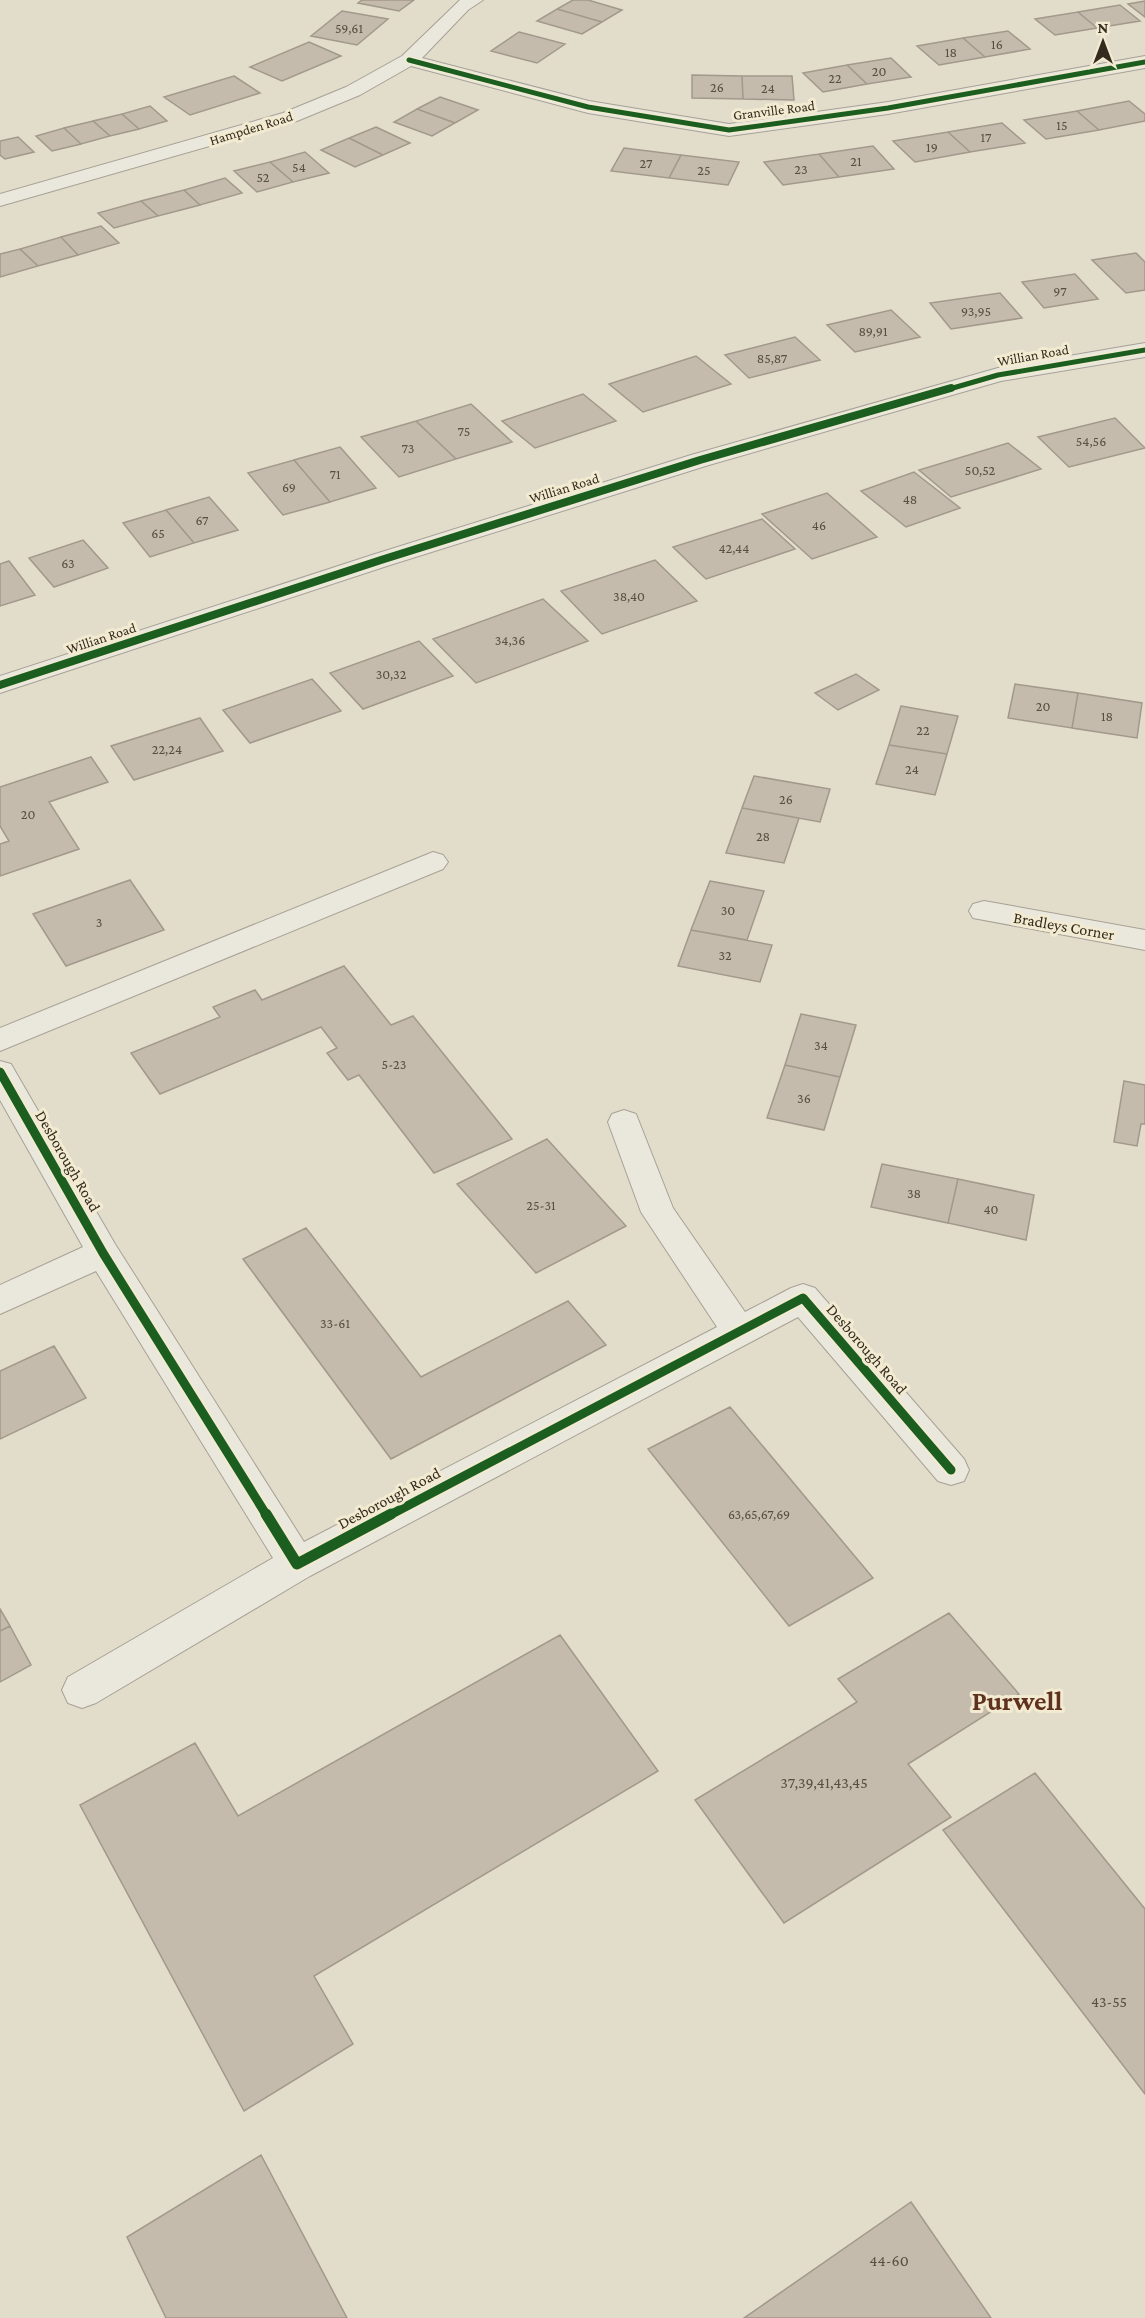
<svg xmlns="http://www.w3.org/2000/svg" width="1145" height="2318" font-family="'Crimson Pro',serif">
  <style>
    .building { fill: #c5bbac; stroke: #a2988b; stroke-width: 1.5 }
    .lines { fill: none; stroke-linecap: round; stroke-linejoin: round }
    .minor-casing { stroke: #a7a195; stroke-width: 2 }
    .tertiary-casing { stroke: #a7a195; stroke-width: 2 }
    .minor { fill: #eae7dc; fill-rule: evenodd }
    .tertiary { fill: #eae7dc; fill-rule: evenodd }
    .cycleway-far3-casing { stroke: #f3ebd1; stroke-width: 8 }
    .cycleway-far2-casing { stroke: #f3ebd1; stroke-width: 10 }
    .cycleway-far1-casing { stroke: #f3ebd1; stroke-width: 13 }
    .cycleway-casing { stroke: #f3ebd1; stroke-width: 15 }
    .cycleway-far3 { stroke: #1b5e20; stroke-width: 5 }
    .cycleway-far2 { stroke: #1b5e20; stroke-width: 8 }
    .cycleway-far1 { stroke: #1b5e20; stroke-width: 9 }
    .cycleway { stroke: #1b5e20; stroke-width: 11 }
    .labels { text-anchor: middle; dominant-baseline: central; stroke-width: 6; stroke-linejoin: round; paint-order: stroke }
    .number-label { font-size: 14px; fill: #584e42 }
    .far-street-label { font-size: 14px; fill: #342a1e; stroke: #f3ebd1 }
    .street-label { font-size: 16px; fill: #342a1e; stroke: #f3ebd1 }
    .near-number-label { font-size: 16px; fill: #584e42 }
    .near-district-label { font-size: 27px; font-weight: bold; fill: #5f311f; stroke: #f3ebd1 }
  </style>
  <rect width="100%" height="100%" fill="#e2dccb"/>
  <path class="building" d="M362 0H414L399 11 358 3Z
    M573 0H588L622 10 602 22 557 9Z
    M1145 1V17L1128 4Z
    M1120 5 1140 21 1097 28 1078 12Z
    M557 9 602 22 582 34 537 21Z
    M342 11 388 19 357 45 311 36Z
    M1078 12 1097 28 1055 35 1035 19Z
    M1008 31 1030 49 985 57 963 38Z
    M519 32 565 44 537 63 491 51Z
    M963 38 985 57 939 65 917 46Z
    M309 42 341 56 282 81 250 67Z
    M891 58 911 77 867 84 847 65Z
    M847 65 867 84 823 92 803 73Z
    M692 75 742 76 743 99 692 98Z
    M234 76 260 93 190 115 164 97Z
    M742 76H792L794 100 743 99Z
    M440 97 478 110 455 123 417 109Z
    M1129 101 1145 114V121L1099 130 1077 111Z
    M150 106 167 121 139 129 122 114Z
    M417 109 455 123 432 136 394 122Z
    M1077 111 1099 130 1046 139 1024 120Z
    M122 114 139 129 110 136 93 121Z
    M93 121 110 136 81 144 64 128Z
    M1002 123 1025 143 970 152 948 132Z
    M376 127 410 143 383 155 349 138Z
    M64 128 81 144 52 151 36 136Z
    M948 132 970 152 915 162 893 141Z
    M18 137 34 152 5 159 0 155V141Z
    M349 138 383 155 355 167 321 150Z
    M873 146 894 169 839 177 819 154Z
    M624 148 681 155 669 178 611 171Z
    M305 152 329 173 293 182 270 162Z
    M819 154 839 177 783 185 764 162Z
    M681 155 739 162 728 185 669 178Z
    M270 162 293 182 257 192 234 171Z
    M225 178 242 193 200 205 184 190Z
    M184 190 200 205 158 216 141 201Z
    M141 201 158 216 114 228 98 213Z
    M101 226 119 243 78 255 61 237Z
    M61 237 78 255 38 266 20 249Z
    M20 249 38 266 0 277V254Z
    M1136 253 1145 262V290L1126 293 1092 260Z
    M1075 274 1098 299 1044 308 1022 282Z
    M1000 293 1022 318 951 329 930 303Z
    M891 310 920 337 855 352 827 325Z
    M795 337 820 360 749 378 725 355Z
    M696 356 731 384 643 412 609 384Z
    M583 394 616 421 535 448 502 421Z
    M471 404 512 442 456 459 416 421Z
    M1115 418 1145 448 1069 467 1038 437Z
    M416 421 456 459 399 477 361 437Z
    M1008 443 1041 469 951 497 919 470Z
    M340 447 376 488 330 502 294 460Z
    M294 460 330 502 283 515 248 473Z
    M914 472 960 508 906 527 861 491Z
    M827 493 877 537 812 559 762 514Z
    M209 497 238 530 194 543 166 510Z
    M166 510 194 543 150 557 123 523Z
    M762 519 795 549 706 579 673 547Z
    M83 540 108 568 54 587 29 558Z
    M655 560 697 601 602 634 561 591Z
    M9 561 35 595 0 606V564Z
    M543 599 588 641 476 683 433 639Z
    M419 641 453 676 363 709 330 673Z
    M856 674 879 690 838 710 815 693Z
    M312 679 341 711 250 743 223 710Z
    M1015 684 1078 693 1072 728 1008 718Z
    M1078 693 1142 703 1137 738 1072 728Z
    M901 706 958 716 947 754 889 745Z
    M200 718 223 751 134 780 111 746Z
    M889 745 947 754 935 795 876 784Z
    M91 757 108 782 49 802 79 849 0 876V844L9 841 0 826V787Z
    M754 776 830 789 820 822 742 808Z
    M742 808 799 818 784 863 726 853Z
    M130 880 164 930 66 966 33 914Z
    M710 881 764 891 747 940 691 930Z
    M691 930 772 945 760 982 678 966Z
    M344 966 391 1025 413 1016 512 1139 434 1173 359 1075 348 1080 327 1053 337 1048 321 1027 160 1094 131 1053 220 1017 213 1007 255 990 262 1000Z
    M801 1014 856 1025 840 1077 785 1065Z
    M785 1065 840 1077 824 1130 767 1118Z
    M1124 1081 1145 1085V1124H1141L1137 1146 1114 1142Z
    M547 1139 626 1226 536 1273 457 1184Z
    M882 1164 958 1179 948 1223 871 1207Z
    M958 1179 1034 1195 1026 1240 948 1223Z
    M306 1228 421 1377 568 1301 606 1345 391 1459 243 1259Z
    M54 1346 86 1398 0 1439V1371Z
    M730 1407 873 1578 789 1626 648 1449Z
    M0 1609 10 1626 0 1631Z
    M949 1613 1019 1694 908 1764 951 1817 784 1923 695 1800 857 1702 838 1679Z
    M10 1626 31 1665 0 1682V1631Z
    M560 1635 658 1771 314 1976 353 2044 244 2111 80 1805 195 1743 238 1816Z
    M1035 1773 1145 1909V2094L943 1830Z
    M261 2155 347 2318H166L127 2237Z
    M911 2202 991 2318H744Z"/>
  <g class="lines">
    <defs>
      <path id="minor" d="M460 0H483L468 10 422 58 589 101 729 124 888 102 1145 56V68L888 114 729 136 588 113 411 66 360 95 297 121 0 206V194L283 113 346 87 402 56Z
        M433 852 443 855 448 862 443 869 0 1051V1028Z
        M984 901 1145 930V950L973 918 969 911 973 904Z
        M0 1061 11 1064 115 1244 304 1542 717 1327 641 1212 608 1122 612 1114 624 1110 636 1114 673 1208 745 1312 791 1288 803 1284 815 1288 964 1459 969 1470 964 1481 951 1485 938 1481 798 1317 310 1576 96 1703 82 1708 68 1703 62 1690 68 1677 273 1558 96 1271 0 1314V1285L83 1247 0 1100Z"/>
      <path id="tertiary" d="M1145 343V357L1001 381 709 465 390 565 0 693V676L372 555 691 455 998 368Z"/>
    </defs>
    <use href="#minor" class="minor-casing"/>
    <use href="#tertiary" class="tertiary-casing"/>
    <use href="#minor" class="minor"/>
    <use href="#tertiary" class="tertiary"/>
    <defs>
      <path id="cycleway-far3" d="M409 60 588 107 729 130 888 108 1145 62
        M946 390 998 375 1145 350"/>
      <path id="cycleway-far2" d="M0 685 381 560 700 460 951 388"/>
      <path id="cycleway-far1" d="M0 1072 103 1253 267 1516
        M388 1516 803 1298 951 1470"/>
      <path id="cycleway" d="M266 1514 297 1564 391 1514"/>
    </defs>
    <use href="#cycleway-far3" class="cycleway-far3-casing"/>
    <use href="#cycleway-far2" class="cycleway-far2-casing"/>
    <use href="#cycleway-far1" class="cycleway-far1-casing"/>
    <use href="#cycleway" class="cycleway-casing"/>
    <use href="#cycleway-far3" class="cycleway-far3"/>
    <use href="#cycleway-far2" class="cycleway-far2"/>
    <use href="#cycleway-far1" class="cycleway-far1"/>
    <use href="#cycleway" class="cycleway"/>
  </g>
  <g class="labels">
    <g class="number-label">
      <text x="349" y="28">59,61</text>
      <text x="997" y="44">16</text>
      <text x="951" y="52">18</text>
      <text x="879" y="71">20</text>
      <text x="835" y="78">22</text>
      <text x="717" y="87">26</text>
      <text x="768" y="88">24</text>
      <text x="1062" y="125">15</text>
      <text x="986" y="137">17</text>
      <text x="932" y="147">19</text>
      <text x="856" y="161">21</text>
      <text x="646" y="163">27</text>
      <text x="299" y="167">54</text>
      <text x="801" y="169">23</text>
      <text x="704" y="170">25</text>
      <text x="263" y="177">52</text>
      <text x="1060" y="291">97</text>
      <text x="976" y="311">93,95</text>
      <text x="873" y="331">89,91</text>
      <text x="772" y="358">85,87</text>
      <text x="464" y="431">75</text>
      <text x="1091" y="441">54,56</text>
      <text x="408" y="448">73</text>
      <text x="980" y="470">50,52</text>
      <text x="335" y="474">71</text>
      <text x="289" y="487">69</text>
      <text x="910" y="499">48</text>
      <text x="202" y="520">67</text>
      <text x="819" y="525">46</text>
      <text x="158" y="533">65</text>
      <text x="734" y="548">42,44</text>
      <text x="68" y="563">63</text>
      <text x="629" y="596">38,40</text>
      <text x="510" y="640">34,36</text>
      <text x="391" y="674">30,32</text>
      <text x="1043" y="706">20</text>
      <text x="1107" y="716">18</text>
      <text x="923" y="730">22</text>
      <text x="167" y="749">22,24</text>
      <text x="912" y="769">24</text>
      <text x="786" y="799">26</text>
      <text x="28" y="814">20</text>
      <text x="763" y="836">28</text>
      <text x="728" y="910">30</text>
      <text x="99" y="922">3</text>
      <text x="725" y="955">32</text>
      <text x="821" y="1045">34</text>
      <text x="394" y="1064">5-23</text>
      <text x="804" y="1098">36</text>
      <text x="914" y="1193">38</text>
      <text x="541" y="1205">25-31</text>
      <text x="991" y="1209">40</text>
      <text x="335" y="1323">33-61</text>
      <text x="759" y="1514">63,65,67,69</text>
    </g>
    <g class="far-street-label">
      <text transform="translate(774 110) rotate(-7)">Granville Road</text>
      <text transform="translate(251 128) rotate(-17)">Hampden Road</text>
      <text transform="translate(1033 355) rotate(-10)">Willian Road</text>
      <text transform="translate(564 488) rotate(-17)">Willian Road</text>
      <text transform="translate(101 638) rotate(-18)">Willian Road</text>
    </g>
    <g class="street-label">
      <text transform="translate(1064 926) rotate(10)">Bradleys Corner</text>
      <text transform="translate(68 1161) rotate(60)">Desborough Road</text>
      <text transform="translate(867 1349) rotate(49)">Desborough Road</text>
      <text transform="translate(389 1498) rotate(-28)">Desborough Road</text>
    </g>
    <g class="near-number-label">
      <text x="824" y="1782">37,39,41,43,45</text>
      <text x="1109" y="2001">43-55</text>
      <text x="889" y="2260">44-60</text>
    </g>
    <g class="near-district-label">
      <text x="1017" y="1701">Purwell</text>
    </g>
  </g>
  <g transform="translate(1103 42)" stroke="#f3ebd1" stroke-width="4.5" paint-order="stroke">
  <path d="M0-4.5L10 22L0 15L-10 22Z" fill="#342a1e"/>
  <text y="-9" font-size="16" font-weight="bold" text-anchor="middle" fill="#342a1e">N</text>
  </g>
</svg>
